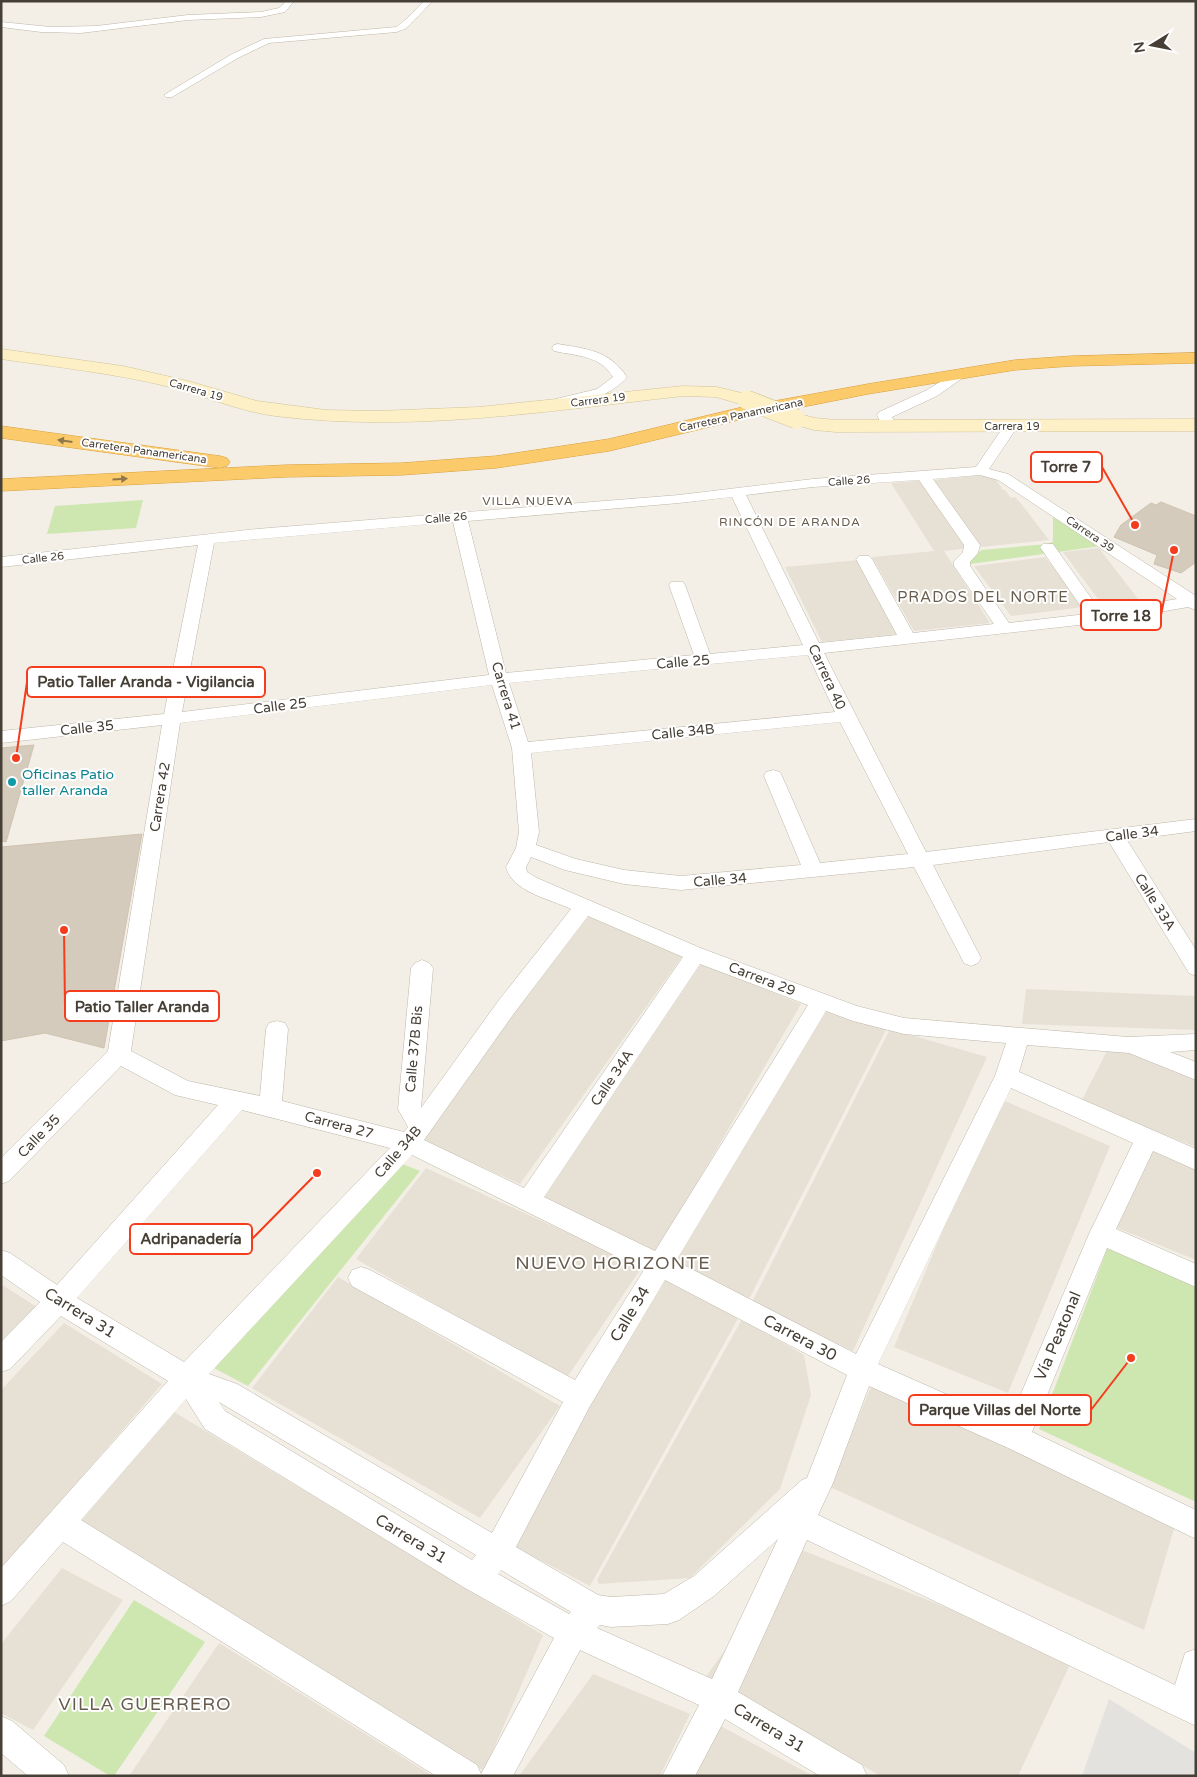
<svg xmlns="http://www.w3.org/2000/svg" width="1197" height="1777" font-family="'Varela Round',sans-serif">
  <style>
    .residential { fill: #e7e1d5 }
    .green { fill: #cee6b0 }
    .parking { fill: #e4e2df }
    .building { fill: #d4cbbc; stroke: #cfc3b0 }
    .lines { fill: none; stroke-linecap: round; stroke-linejoin: round }
    .street-casing { stroke: #beb7a9; stroke-width: 1 }
    .secondary-casing { stroke: #d2c398; stroke-width: 1 }
    .highway-casing { stroke: #d99f3b; stroke-width: 1 }
    .street { fill: #fff; fill-rule: evenodd }
    .secondary { fill: #fdf0c7; fill-rule: evenodd }
    .highway { fill: #faca6b; fill-rule: evenodd }
    .secondary-bridge-casing { stroke: #d2c398; stroke-width: 20; stroke-linecap: butt }
    .secondary-bridge { stroke: #fdf0c7; stroke-width: 19 }
    .oneway { fill: #8e774b }
    .culture-dot { fill: #0f9aa8; stroke: #fff; stroke-width: 2 }
    .labels { text-anchor: middle; dominant-baseline: central; stroke-width: 4; stroke-linejoin: round; paint-order: stroke }
    .far-street-label { font-size: 11px; fill: #463f36; stroke: #fff }
    .far-neighbourhood-label { font-size: 12px; letter-spacing: 1px; fill: #685d4d; stroke: #fff }
    .street-label { font-size: 14px; fill: #463f36; stroke: #fff }
    .culture-label { font-size: 14px; fill: #0d838f; stroke: #fff; text-anchor: start }
    .neighbourhood-label { font-size: 15px; letter-spacing: 1px; fill: #685d4d; stroke: #fff }
    .near-street-label { font-size: 16px; fill: #463f36; stroke: #fff }
    .near-neighbourhood-label { font-size: 18px; letter-spacing: 1px; fill: #685d4d; stroke: #fff }
    .leader { fill: none; stroke: #f43d1d; stroke-width: 2 }
    .callout-dot { fill: #f43d1d; stroke: #fff; stroke-width: 2 }
    .callout { fill: #fff; stroke: #f43d1d; stroke-width: 2 }
    .callout-label { font-size: 15px; text-anchor: middle; font-weight: bold; fill: #463f36 }
  </style>
  <rect width="100%" height="100%" fill="#f3efe7"/>
  <path class="residential" d="M992 474 1003 490H1005L1011 498 1015 497 1023 506 1049 540 981 547 934 480Z
    M925 480 970 548 944 551 990 623 914 631 872 557 934 551 891 483Z
    M1099 548 1138 599 1101 603 1063 552Z
    M1045 557 1084 607 1011 616 974 566Z
    M858 560 899 634 822 642 785 567Z
    M584 911 684 954 520 1184 421 1140Z
    M698 962 801 1004 656 1254 540 1197Z
    M1026 989 1196 996V1030L1022 1024Z
    M823 1007 888 1026 747 1303 668 1264Z
    M890 1029 987 1057 853 1351 751 1304Z
    M1114 1037 1196 1067V1147L1081 1102Z
    M998 1098 1110 1146 1008 1393 894 1347Z
    M1145 1148 1196 1169V1260L1110 1225Z
    M426 1168 642 1267 566 1379 356 1259Z
    M656 1275 740 1315 590 1586 509 1544Z
    M338 1277 560 1406 480 1518 252 1388Z
    M1 1284 37 1307 1 1345Z
    M742 1319 804 1355 811 1395 780 1489 690 1578 599 1584 597 1580Z
    M64 1323 162 1384 1 1571V1390Z
    M872 1384 1176 1522 1144 1630 830 1487Z
    M166 1407 543 1635 484 1771 70 1520Z
    M797 1548 1073 1658 1018 1776H881L705 1678Z
    M62 1568 123 1600 33 1730 1 1713V1644Z
    M219 1643 433 1776H129Z
    M593 1674 690 1714 660 1776H519Z
    M717 1724 813 1776H692Z"/>
  <path class="green" d="M143 500 136 528 47 534 55 506Z
    M1053 511 1101 546 970 564 967 560 982 550 1047 544 1053 542Z
    M402 1164 420 1171 248 1386 210 1366Z
    M1108 1247 1196 1287V1502L1039 1429Z
    M134 1600 205 1642 114 1776H110L44 1736Z"/>
  <path class="parking" d="M1109 1699 1196 1753V1776H1082Z"/>
  <path class="building" d="M1161 502 1196 516V562L1181 573 1154 564 1157 555 1114 537 1121 525 1151 503 1156 505Z
    M34 745 6 842 1 841V748Z
    M142 834 104 1048 45 1033 1 1041V847Z"/>
  <g class="lines">
    <defs>
      <path id="street" d="M286 1H294L285 12 261 17 188 20 81 33 41 32 1 27V22L51 27 96 26 188 15 261 12 279 8Z
        M424 1H432C431 3 407 28 405 29 405 29 398 31 397 32L269 43 238 58 172 97H166L164 95 232 54 264 39 396 27C400 26 421 5 424 1Z
        M558 344C587 349 609 350 627 377 615 393 575 410 556 405L554 402 556 399 597 389 613 377C600 355 576 356 554 351L552 348 554 345Z
        M959 370 966 374 964 377 937 396 892 417 896 426 889 430 884 429 877 415 879 412 927 390Z
        M1011 422 1018 426 989 469 1008 474 1196 596V610L1188 607 1097 623 824 653 926 852 1196 819V831L1127 840 1196 950V976L1189 973 1109 842 933 865 981 958 978 963 971 966 964 963 914 867 681 890 624 884 565 870 531 857 526 867 527 872 537 878 703 949 857 1006 904 1018 1128 1037 1196 1034V1050L1170 1052 1196 1062V1080L1129 1053 1027 1045 1019 1072 1196 1149V1170L1153 1151 1116 1229 1196 1264V1287L1107 1248 1032 1432 1196 1510V1539L1006 1447 869 1386 833 1483 818 1515 1175 1685 1185 1653 1196 1649V1726L807 1540 738 1692 862 1765 867 1776H820L725 1719 695 1776H662L699 1705 580 1650 513 1776H436L63 1542 11 1601 1 1606V1568L168 1381 61 1316 10 1369 1 1372V1342L40 1302 1 1275V1250L10 1253 57 1285 218 1105 175 1095 121 1066 9 1181 1 1184V1158L108 1051 162 725 1 743V731L164 714 198 545 1 567V557L257 529 679 495 813 479 976 467 1006 423ZM980 475 998 480 1177 599 1101 612 1053 544H1043L1040 547 1086 614 1009 623 970 566V562L978 553 980 545 933 479ZM919 480 964 545 963 552 954 561V566L994 624 913 633 872 559 869 556H859L856 559 897 635 819 643 746 495 813 487ZM732 497 803 645 710 654 685 585 683 582H671L669 585 694 655 506 673 468 521 679 503ZM453 522 489 675 182 712 214 543ZM808 655 835 712 528 742 509 683ZM492 685 512 748 519 832 516 848 506 867C512 892 550 899 571 909L499 1000 421 1108 433 968 429 963 422 960 415 963 411 968 398 1109 408 1127 404 1132 282 1101 288 1029 285 1023 277 1021 269 1023 266 1029 260 1096 188 1081 131 1051 180 723ZM840 722 908 854 820 863 782 776 780 772 773 770 766 772 764 776 801 865 681 876 624 870 576 859 536 845 539 832 531 753ZM588 916 683 957 524 1188 424 1140 515 1012ZM700 964 808 1005 655 1251 544 1197ZM826 1011 853 1021 904 1034 1006 1043 995 1076 856 1354 676 1261ZM1011 1088 1133 1143 1089 1234 1009 1422 878 1364ZM242 1110 390 1148 184 1362 77 1298ZM412 1155 644 1270 575 1380 370 1270 361 1267 352 1270 348 1278 352 1286 563 1402 492 1533 237 1384 209 1374ZM665 1280 847 1375 807 1478 802 1480 694 1576 664 1594 611 1597 598 1595 516 1547 590 1406ZM186 1399 205 1429 465 1588 554 1638 481 1774 477 1765 81 1520ZM219 1402 476 1555 472 1560 225 1411ZM778 1539 712 1679 597 1628 600 1625 611 1627 668 1624 679 1620 714 1596ZM501 1570 571 1612 569 1614 498 1574Z
        M1 1716 12 1721 64 1765 69 1776H28L1 1753Z"/>
      <path id="secondary" d="M1 349 123 366 188 381 257 401 326 410 377 411 479 407 683 386 717 387 754 396 756 400 754 404 747 406 716 397 683 396C548 411 412 433 275 416 238 411 202 395 166 386 111 373 56 367 1 359Z
        M796 413 815 418 836 420 1196 419V431L836 432 814 430 789 423 787 419 789 415Z"/>
      <path id="highway" d="M1196 353V363L1072 366 1015 370 868 394 747 418 609 451 496 468 402 475 286 477 1 491V479L286 465 402 463 496 456 609 439 747 406 868 384 1015 360 1072 356Z
        M1 426 220 456 227 458 230 462 227 466 220 468 1 438Z"/>
    </defs>
    <use href="#street" class="street-casing"/>
    <use href="#secondary" class="secondary-casing"/>
    <use href="#highway" class="highway-casing"/>
    <use href="#street" class="street"/>
    <use href="#secondary" class="secondary"/>
    <use href="#highway" class="highway"/>
    <defs>
      <path id="secondary-bridge" d="M747 400 796 419"/>
    </defs>
    <use href="#secondary-bridge" class="secondary-bridge-casing"/>
    <use href="#secondary-bridge" class="secondary-bridge"/>
  </g>
  <defs><path id="oneway-solid" d="M-6-.8H1V-3.2L6.5 0L1 3.2V.8H-6Z" transform="scale(1.25)"/></defs>
  <g class="oneway">
    <use href="#oneway-solid" transform="translate(65 441) rotate(-172)"/>
    <use href="#oneway-solid" transform="translate(120 479) rotate(-3)"/>
  </g>
  <circle class="culture-dot" cx="12" cy="782" r="5"/>
  <g class="labels">
    <g class="far-street-label">
      <text transform="translate(196 390) rotate(16)">Carrera 19</text>
      <text transform="translate(598 400) rotate(-7)">Carrera 19</text>
      <text transform="translate(741 415) rotate(-12)">Carretera Panamericana</text>
      <text x="1012" y="426">Carrera 19</text>
      <text transform="translate(144 451) rotate(8)">Carretera Panamericana</text>
      <text transform="translate(849 481) rotate(-4)">Calle 26</text>
      <text transform="translate(446 518) rotate(-5)">Calle 26</text>
      <text transform="translate(1090 534) rotate(34)">Carrera 39</text>
      <text transform="translate(43 558) rotate(-6)">Calle 26</text>
    </g>
    <g class="far-neighbourhood-label">
      <text x="528" y="501">VILLA NUEVA</text>
      <text x="790" y="522">RINCÓN DE ARANDA</text>
    </g>
    <g class="street-label">
      <text transform="translate(683 662) rotate(-5)">Calle 25</text>
      <text transform="translate(827 677) rotate(65)">Carrera 40</text>
      <text transform="translate(506 696) rotate(73)">Carrera 41</text>
      <text transform="translate(280 706) rotate(-7)">Calle 25</text>
      <text transform="translate(87 728) rotate(-6)">Calle 35</text>
      <text transform="translate(683 732) rotate(-6)">Calle 34B</text>
      <text transform="translate(160 797) rotate(-81)">Carrera 42</text>
      <text transform="translate(1132 834) rotate(-7)">Calle 34</text>
      <text transform="translate(720 880) rotate(-5)">Calle 34</text>
      <text transform="translate(1155 902) rotate(58)">Calle 33A</text>
      <text transform="translate(762 979) rotate(21)">Carrera 29</text>
      <text transform="translate(414 1049) rotate(-85)">Calle 37B Bis</text>
      <text transform="translate(612 1078) rotate(-56)">Calle 34A</text>
      <text transform="translate(339 1125) rotate(15)">Carrera 27</text>
      <text transform="translate(39 1136) rotate(-46)">Calle 35</text>
      <text transform="translate(398 1152) rotate(-49)">Calle 34B</text>
    </g>
    <g class="culture-label">
      <text x="22" y="774">Oficinas Patio<tspan x="22" dy="16">taller Aranda</tspan></text>
    </g>
    <g class="neighbourhood-label">
      <text x="983" y="597">PRADOS DEL NORTE</text>
    </g>
    <g class="near-street-label">
      <text transform="translate(80 1313) rotate(32)">Carrera 31</text>
      <text transform="translate(630 1314) rotate(-59)">Calle 34</text>
      <text transform="translate(1058 1336) rotate(-67)">Vía Peatonal</text>
      <text transform="translate(800 1338) rotate(28)">Carrera 30</text>
      <text transform="translate(411 1539) rotate(31)">Carrera 31</text>
      <text transform="translate(769 1728) rotate(31)">Carrera 31</text>
    </g>
    <g class="near-neighbourhood-label">
      <text x="613" y="1263">NUEVO HORIZONTE</text>
      <text x="145" y="1704">VILLA GUERRERO</text>
    </g>
  </g>
  <path class="leader" d="M1135 525L1102 467M1174 550L1161 615M16 758L27 682M64 930L65 1006M317 1173L252 1239M1131 1358L1091 1410"/>
  <g class="callout-dot">
    <circle cx="1135" cy="525" r="5"/>
    <circle cx="1174" cy="550" r="5"/>
    <circle cx="16" cy="758" r="5"/>
    <circle cx="64" cy="930" r="5"/>
    <circle cx="317" cy="1173" r="5"/>
    <circle cx="1131" cy="1358" r="5"/>
  </g>
  <g class="callout">
    <rect x="1031" y="452" width="71" height="30" rx="5"/>
    <rect x="1081" y="600" width="80" height="30" rx="5"/>
    <rect x="27" y="667" width="238" height="30" rx="5"/>
    <rect x="65" y="991" width="154" height="30" rx="5"/>
    <rect x="130" y="1224" width="122" height="30" rx="5"/>
    <rect x="909" y="1395" width="182" height="30" rx="5"/>
  </g>
  <g class="callout-label">
    <text x="1066" y="472">Torre 7</text>
    <text x="1121" y="621">Torre 18</text>
    <text x="146" y="687">Patio Taller Aranda - Vigilancia</text>
    <text x="142" y="1012">Patio Taller Aranda</text>
    <text x="191" y="1244">Adripanadería</text>
    <text x="1000" y="1415">Parque Villas del Norte</text>
  </g>
  <rect width="1197" height="1777" fill="none" stroke="#463f36" stroke-width="5"/>
  <g transform="translate(1152 45) rotate(260)" stroke="#ffffff" stroke-width="4" paint-order="stroke">
  <path d="M0-4L9 19L0 12L-9 19Z" fill="#463f36"/>
  <text y="-8" font-size="14" font-weight="bold" text-anchor="middle" fill="#463f36">N</text>
  </g>
</svg>
